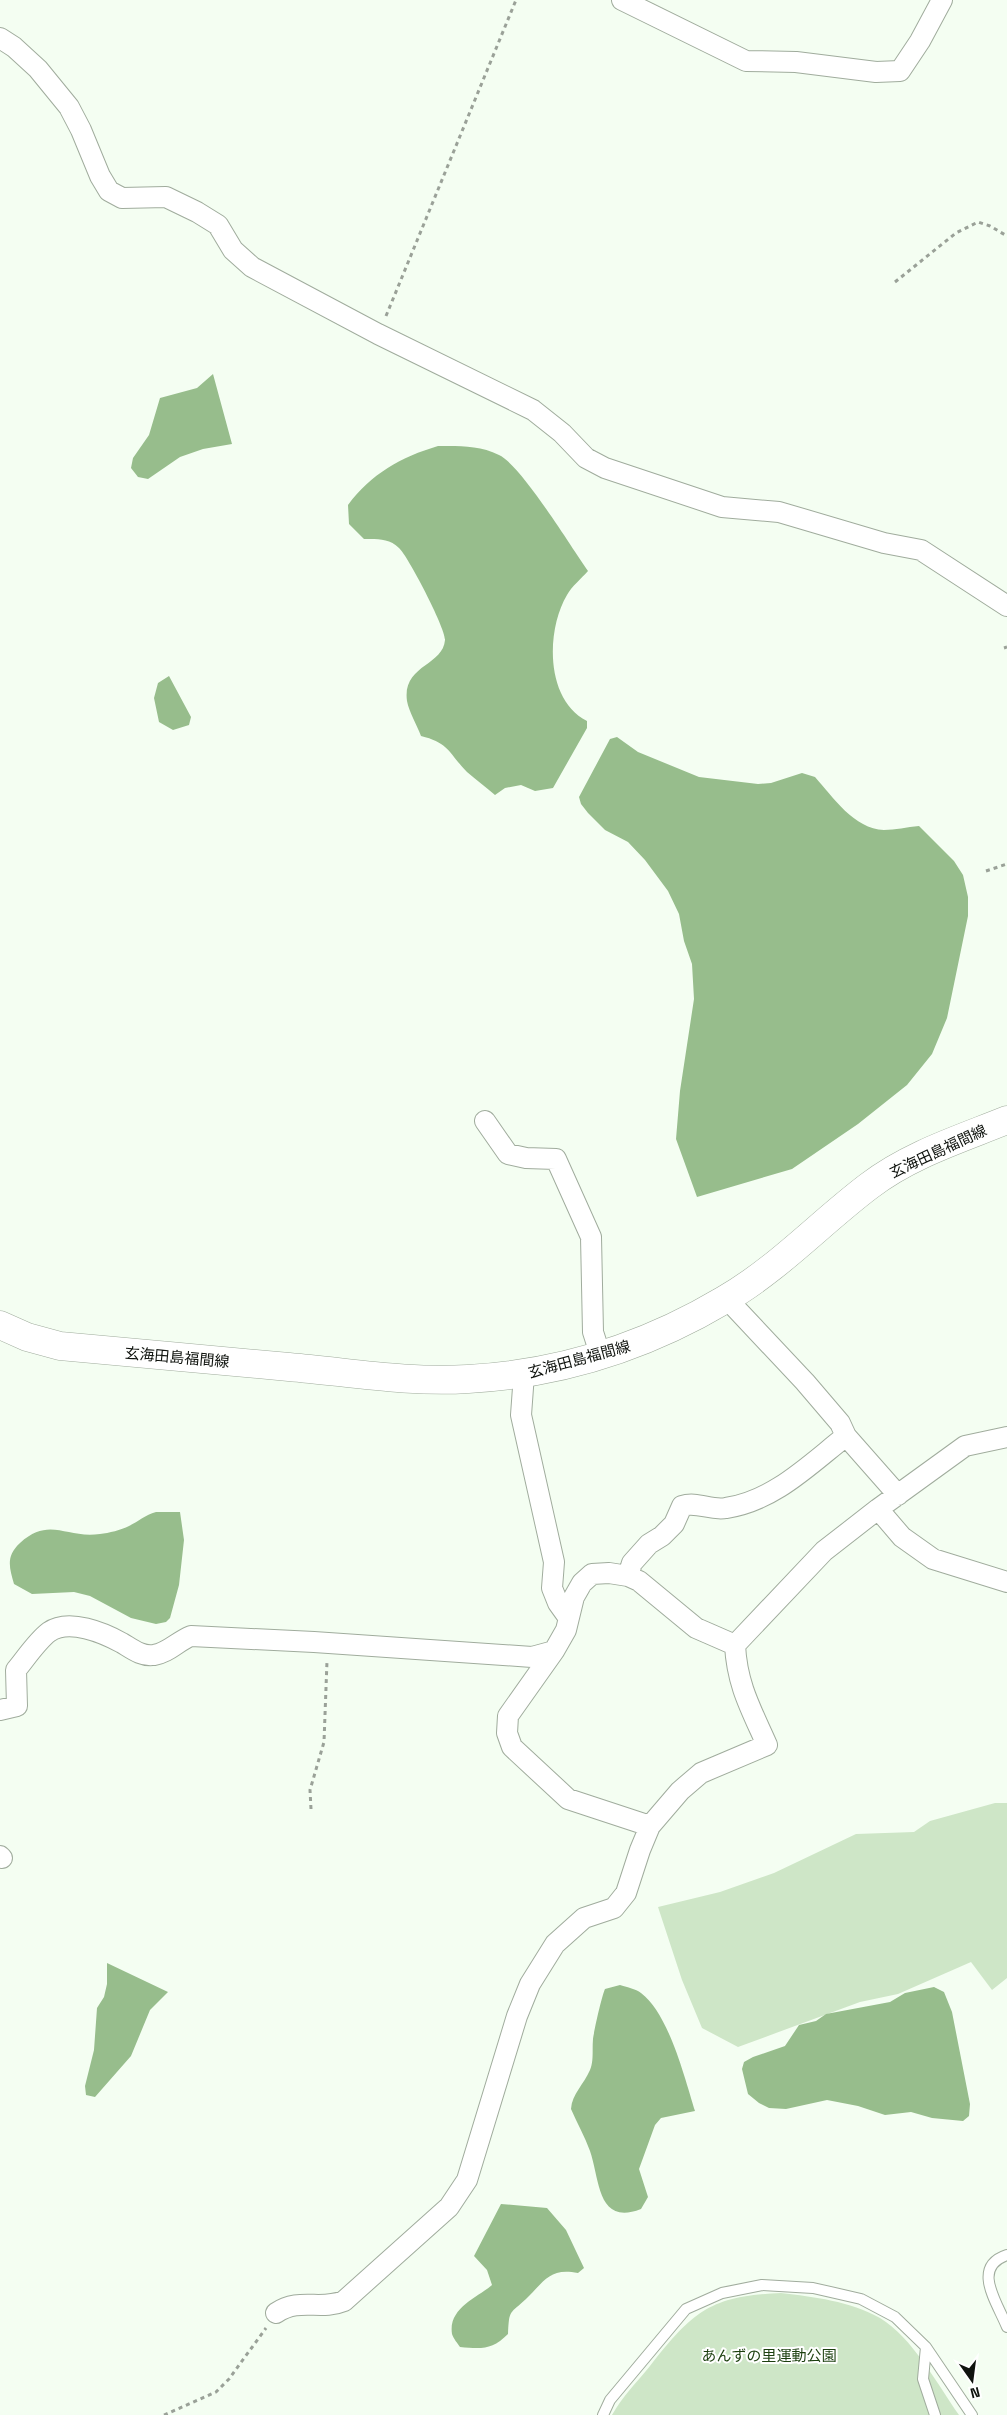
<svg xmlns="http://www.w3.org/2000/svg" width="1007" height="2415" font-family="'Space Grotesk','Noto Sans JP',sans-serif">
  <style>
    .green { fill: #cee6c7 }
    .water { fill: #97bd8c }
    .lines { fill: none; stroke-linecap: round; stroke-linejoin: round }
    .lane-casing { stroke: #a0ac9d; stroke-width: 12 }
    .street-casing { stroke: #a0ac9d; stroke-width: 22 }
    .secondary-casing { stroke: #a0ac9d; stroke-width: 29 }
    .path { stroke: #9aa198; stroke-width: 3; stroke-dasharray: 4 4; stroke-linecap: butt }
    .lane { stroke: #fff; stroke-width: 10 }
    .street { stroke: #fff; stroke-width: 20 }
    .secondary { stroke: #fff; stroke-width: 28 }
    .labels { text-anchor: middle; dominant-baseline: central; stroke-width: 4; stroke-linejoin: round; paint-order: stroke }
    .street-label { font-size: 15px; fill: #0f130e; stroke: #fff }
    .park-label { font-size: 15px; fill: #1b3f0e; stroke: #fff }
  </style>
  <rect width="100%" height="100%" fill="#f4fef2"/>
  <path class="green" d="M995 1803H1007V1978L992 1990 971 1962 898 1994 860 2002 738 2047 702 2028 682 1980 658 1907 720 1892 774 1873 856 1834 914 1832 930 1821Z
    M781 2293C814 2297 850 2301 880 2318 912 2337 938 2385 959 2415H612C622 2397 637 2382 650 2366 693 2312 709 2296 781 2293Z"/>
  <path class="water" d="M213 374 232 444 203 449 180 457 148 479 138 477 131 468 133 458 149 435 160 398 197 388Z
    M438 446C459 446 479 445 499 455 521 465 571 547 588 571 581 579 572 586 567 595 546 630 545 700 587 721V728L553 788 535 791 521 785 505 788 495 795C486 787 476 780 467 772 449 754 450 743 421 736 417 725 409 712 407 701 402 665 443 666 445 640 446 629 408 556 399 548 389 538 377 539 364 539L349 524 348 505C371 474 401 457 438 446Z
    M169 676 191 717 189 725 173 730 159 722 154 698 158 683Z
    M617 737 638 752 699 777 758 784 771 783 802 773 815 777C833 797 854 829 884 830 895 830 907 827 919 826L954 861 963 875 968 897V916L947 1018 932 1054 907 1085 858 1124 792 1169 697 1197 676 1139 680 1091 694 999 692 964 684 941 679 914 668 891 645 860 628 842 605 830 588 813 581 804 579 797 610 739Z
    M156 1512H180L184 1540 179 1585 170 1618 166 1622 156 1624 131 1618 90 1596 74 1592 32 1594 14 1584C9 1567 6 1556 20 1543 50 1516 66 1539 100 1534 109 1533 121 1530 129 1526 139 1521 145 1515 156 1512Z
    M107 1963 168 1992 150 2010 131 2056 95 2097 86 2095 85 2086 94 2050 97 2008 104 1997 107 1984Z
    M620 1985C626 1987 636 1989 641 1993 669 2014 685 2079 695 2111L661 2118 655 2125 639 2169 648 2197 641 2209C597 2226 600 2180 590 2151 585 2137 577 2123 571 2109 572 2094 584 2084 590 2070 594 2061 592 2049 593 2039 594 2031 602 1995 605 1989Z
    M934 1987 944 1992 952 2012 970 2104 969 2116 963 2121 932 2118 911 2112 885 2115 858 2106 827 2100 786 2109 769 2108 759 2103 748 2094 742 2069 744 2062 753 2057 785 2046 799 2025 816 2021 826 2014 890 2002 905 1993Z
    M501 2204 547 2208 566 2230 584 2268 578 2273C549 2267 544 2282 526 2299 510 2314 509 2309 508 2334 492 2350 482 2349 460 2347 458 2344 453 2338 452 2334 448 2308 477 2298 492 2285L487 2270 474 2256Z"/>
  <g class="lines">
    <defs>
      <path id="lane" d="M1007 2255C971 2267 997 2302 1007 2327
        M926 2347 923 2379 935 2415
        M603 2415 610 2400 686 2309 722 2293 762 2285 813 2288 861 2299 895 2317 926 2347 972 2415"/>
      <path id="street" d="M622 0 746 61 796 62 876 72 900 71 920 41 942 0
        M0 38 14 47 38 69 69 107 81 130 100 176 109 191 122 198 166 197 197 212 218 225 233 250 252 267 378 334 533 410 562 433 586 458 605 468 722 507 779 512 884 543 921 550 1007 606
        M485 1121 508 1154 526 1158 556 1159 591 1237 593 1332 601 1357
        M727 1299 805 1382 840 1423 846 1436 898 1495
        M524 1374 521 1415 554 1562 552 1588 558 1603 568 1617
        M878 1509 902 1537 933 1559 1007 1582
        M628 1576 632 1563 649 1544 662 1536 674 1524 682 1506C697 1501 711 1511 726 1508 774 1501 810 1464 846 1436
        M554 1651 508 1716 507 1733 512 1747 568 1799 650 1826
        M0 1710 17 1706 16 1670C26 1658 37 1641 49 1632 69 1618 104 1633 122 1643 132 1649 142 1657 154 1655 168 1653 178 1641 191 1636L314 1642 532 1657 554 1651 566 1630 574 1597 582 1583 592 1574 609 1573 628 1576 639 1581 696 1628 735 1645
        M0 1856 2 1858
        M276 2313C300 2297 320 2311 344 2301L449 2207 467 2180 517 2016 530 1984 555 1944 584 1918 614 1908 626 1893 640 1850 650 1826 680 1791 701 1773 767 1745C751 1709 737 1685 735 1645L824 1551 878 1509 965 1446 1007 1437"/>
      <path id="secondary" d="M0 1325 27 1337 60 1346C136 1353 213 1360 289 1367 348 1372 409 1383 468 1379 560 1374 645 1347 724 1300 778 1269 820 1223 869 1186 909 1155 960 1139 1007 1120"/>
    </defs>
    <use href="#lane" class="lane-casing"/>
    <use href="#street" class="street-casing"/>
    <use href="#secondary" class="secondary-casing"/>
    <path class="path" d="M895 282 956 233 978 222 990 226 1007 236
      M386 316 516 0
      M1004 648 1007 647
      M986 871 1007 864
      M311 1809 310 1790 324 1742 327 1661
      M164 2415 216 2392 229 2379 266 2328"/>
    <use href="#lane" class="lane"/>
    <use href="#street" class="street"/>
    <use href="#secondary" class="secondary"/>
  </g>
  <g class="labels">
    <g class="street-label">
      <text transform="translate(938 1151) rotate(-25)">玄海田島福間線</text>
      <text transform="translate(177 1357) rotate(5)">玄海田島福間線</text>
      <text transform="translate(579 1359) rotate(-15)">玄海田島福間線</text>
    </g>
    <g class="park-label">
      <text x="769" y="2355">あんずの里運動公園</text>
    </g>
  </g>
  <g transform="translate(972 2380) rotate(166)" stroke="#ffffff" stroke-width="4" paint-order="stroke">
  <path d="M0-4L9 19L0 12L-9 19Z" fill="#0f130e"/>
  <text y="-8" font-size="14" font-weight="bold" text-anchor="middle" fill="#0f130e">N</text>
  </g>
</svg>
